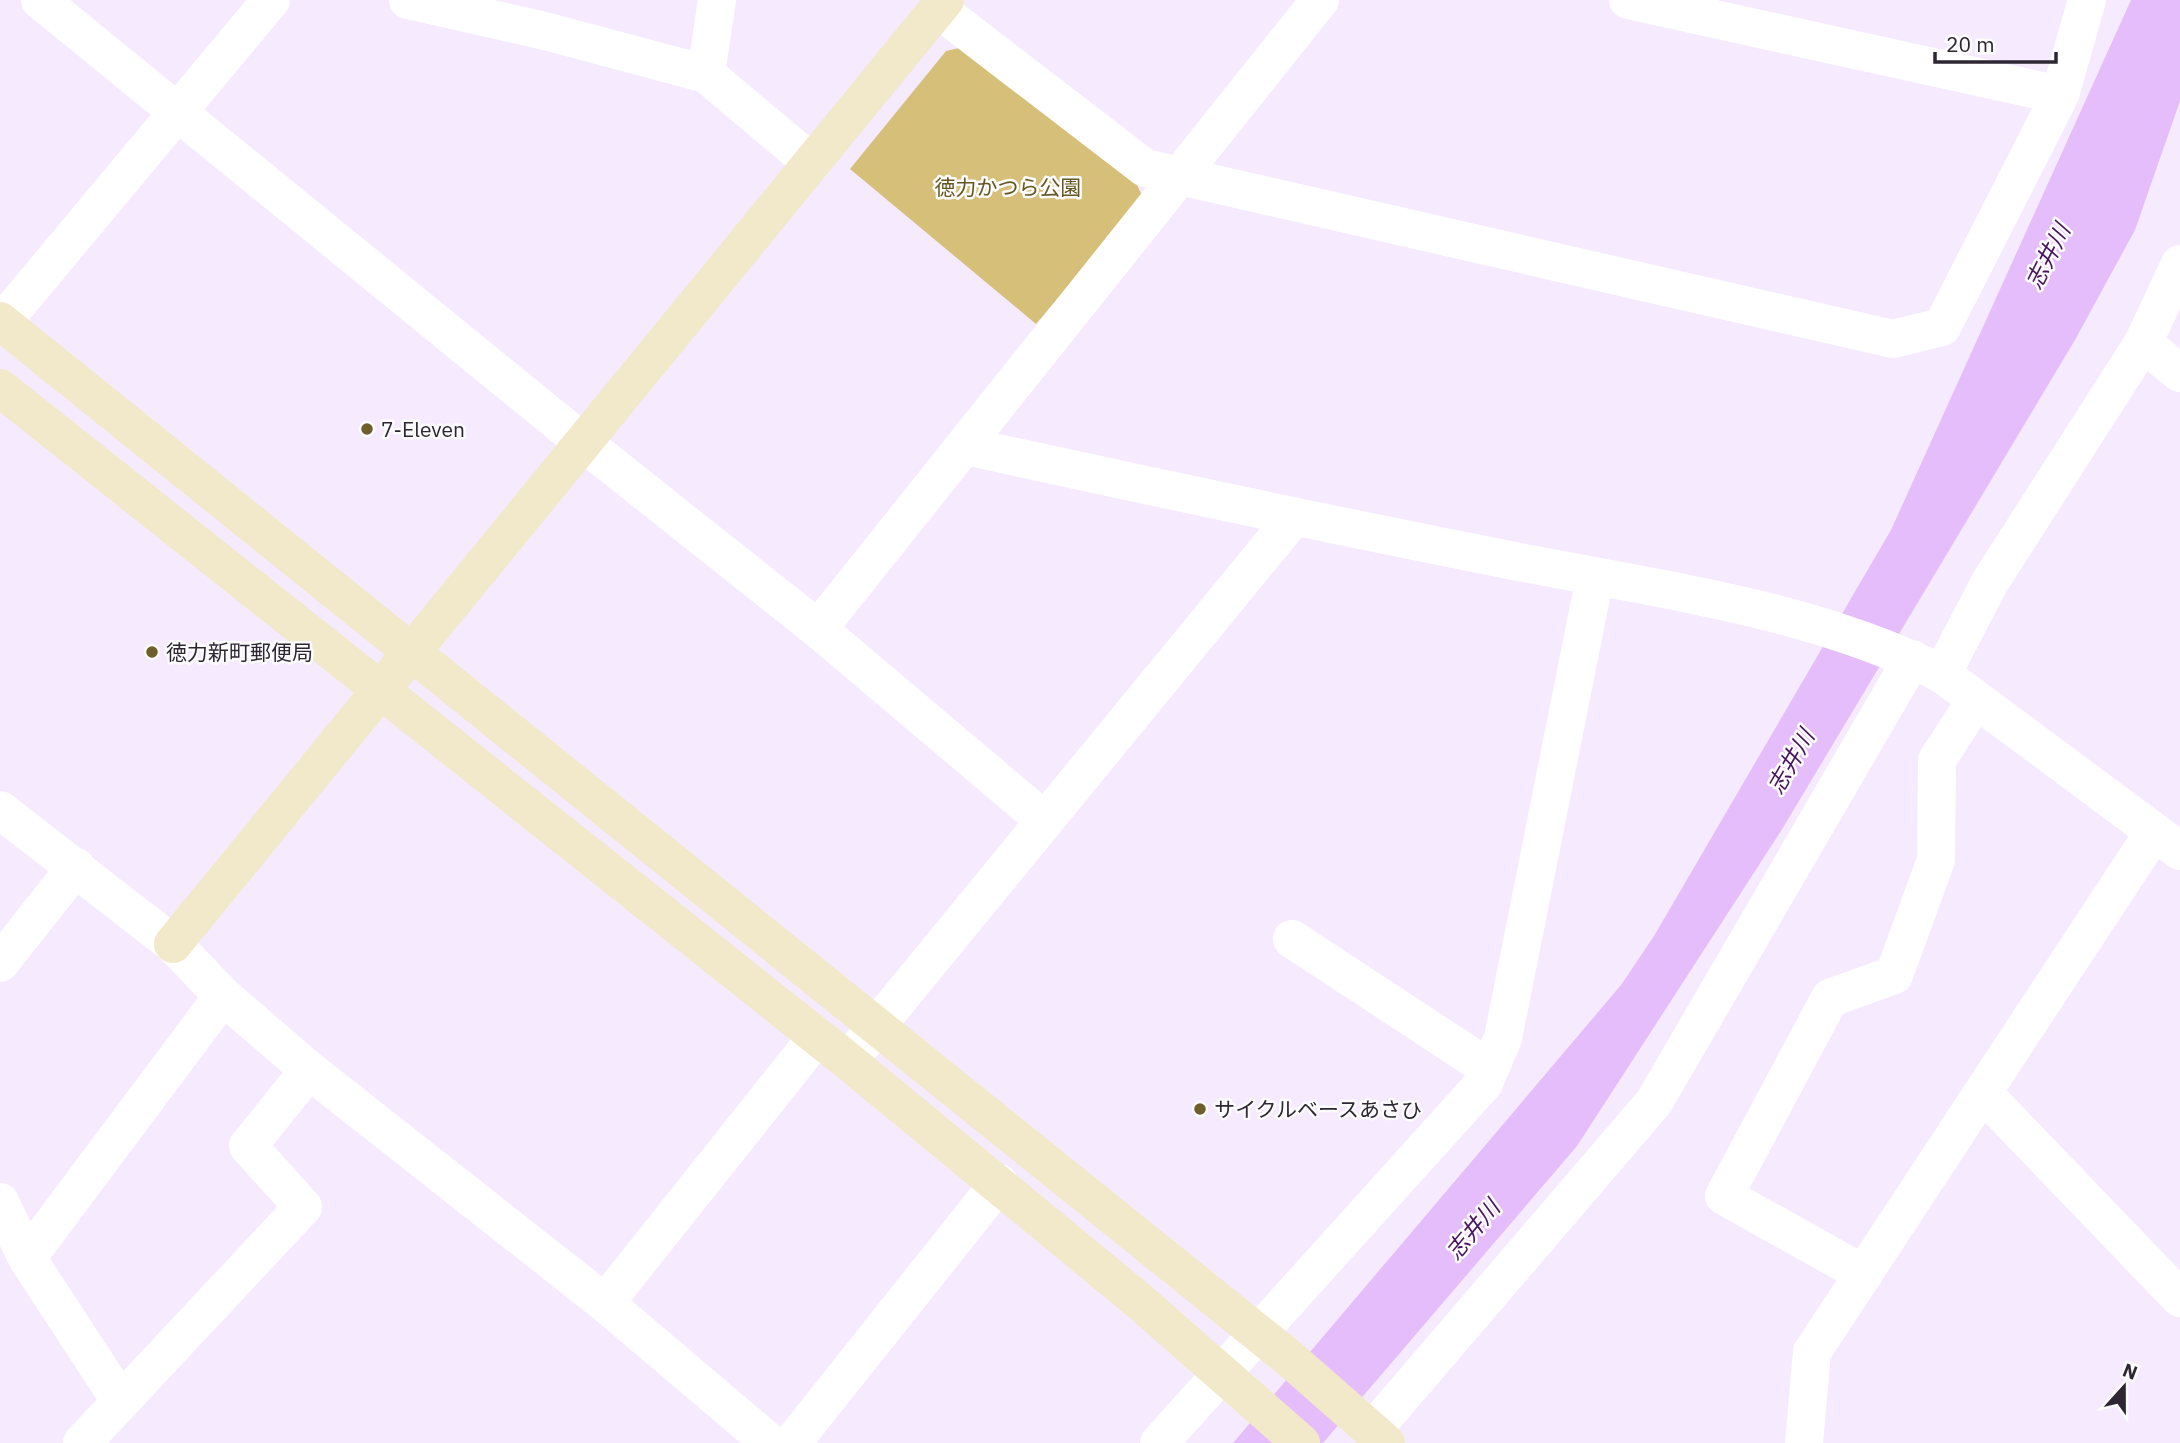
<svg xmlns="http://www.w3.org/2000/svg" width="2180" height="1443" font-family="'IBM Plex Sans','Noto Sans JP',sans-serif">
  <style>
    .green { fill: #d6c079 }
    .water { fill: #e5bdfb }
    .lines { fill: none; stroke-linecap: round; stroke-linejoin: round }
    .street { stroke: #fff; stroke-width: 38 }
    .secondary { stroke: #f2e9ca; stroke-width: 38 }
    .poi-dot { fill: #6d5e2b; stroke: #fcfcfc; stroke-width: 2.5 }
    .labels { text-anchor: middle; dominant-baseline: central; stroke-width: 5; stroke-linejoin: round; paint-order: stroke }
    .park-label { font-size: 21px; fill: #665721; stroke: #fcfcfc }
    .poi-label { font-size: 21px; fill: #2e2633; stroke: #fcfcfc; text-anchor: start }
    .water-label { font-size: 23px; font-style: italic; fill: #48165e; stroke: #fcfcfc }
  </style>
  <rect width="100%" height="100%" fill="#f6eafe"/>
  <path class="green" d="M973 45 1134 178 1143 198 1036 324 850 169 946 51Z"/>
  <path class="water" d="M2131 0H2180V101L2135 230 2075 340 1781 831 1577 1146 1323 1443H1233L1621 985 1654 936 1891 530Z"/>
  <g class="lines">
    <path class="street" d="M40 0 585 444 818 629 1044 820
      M408 0 545 31 706 74 812 163
      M1628 0 2060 95
      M938 9 1145 168 1893 339 1942 327 2060 95 2087 0
      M706 74 717 0
      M0 325 271 0
      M2143 343 2180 373
      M966 446C1147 486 1328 524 1509 560 1654 589 1809 607 1942 674L2180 851
      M818 629 1320 0
      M1942 674 1990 582 2143 343 2180 264
      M0 810 173 944 223 996 309 1070 605 1303 770 1443
      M1292 939 1490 1069
      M0 963 76 867
      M848 1061 1293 518
      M1983 1093 2180 1298
      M0 1202 27 1258
      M1864 1274 1724 1196 1830 998 1894 975 1936 860 1937 760 1976 700
      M605 1303 816 1038
      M121 1402 27 1258 223 996
      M1372 1431 1654 1102 1912 659
      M82 1443 303 1207 248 1146 309 1070
      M792 1443 999 1183
      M1159 1443 1484 1083 1503 1038 1595 577
      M1804 1443 1812 1352 2154 832"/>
    <path class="secondary" d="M0 321 1289 1358 1386 1443
      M0 388 848 1061 1138 1300 1301 1443
      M173 944 945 0"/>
  </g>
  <g class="poi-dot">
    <circle cx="367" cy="429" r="7"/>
    <circle cx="152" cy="652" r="7"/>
    <circle cx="1200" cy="1109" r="7"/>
  </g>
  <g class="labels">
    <g class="park-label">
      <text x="1008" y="187">徳力かつら公園</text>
    </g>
    <g class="poi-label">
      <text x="381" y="429">7-Eleven</text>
      <text x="166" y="652">徳力新町郵便局</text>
      <text x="1214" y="1109">サイクルベースあさひ</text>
    </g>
    <g class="water-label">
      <text transform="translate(2047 256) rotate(-63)">志井川</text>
      <text transform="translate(1790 761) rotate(-60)">志井川</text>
      <text transform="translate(1472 1229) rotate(-50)">志井川</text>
    </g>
  </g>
  <g transform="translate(2124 1387) rotate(21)" stroke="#fcfcfc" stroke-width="5" paint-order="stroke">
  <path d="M0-5L12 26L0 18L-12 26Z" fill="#2e2633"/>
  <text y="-10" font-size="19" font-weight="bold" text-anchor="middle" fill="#2e2633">N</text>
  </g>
  <path d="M1935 52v10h121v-10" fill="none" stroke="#2e2633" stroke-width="3.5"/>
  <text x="1946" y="52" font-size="21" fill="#2e2633" stroke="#fcfcfc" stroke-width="5" paint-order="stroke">20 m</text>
</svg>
